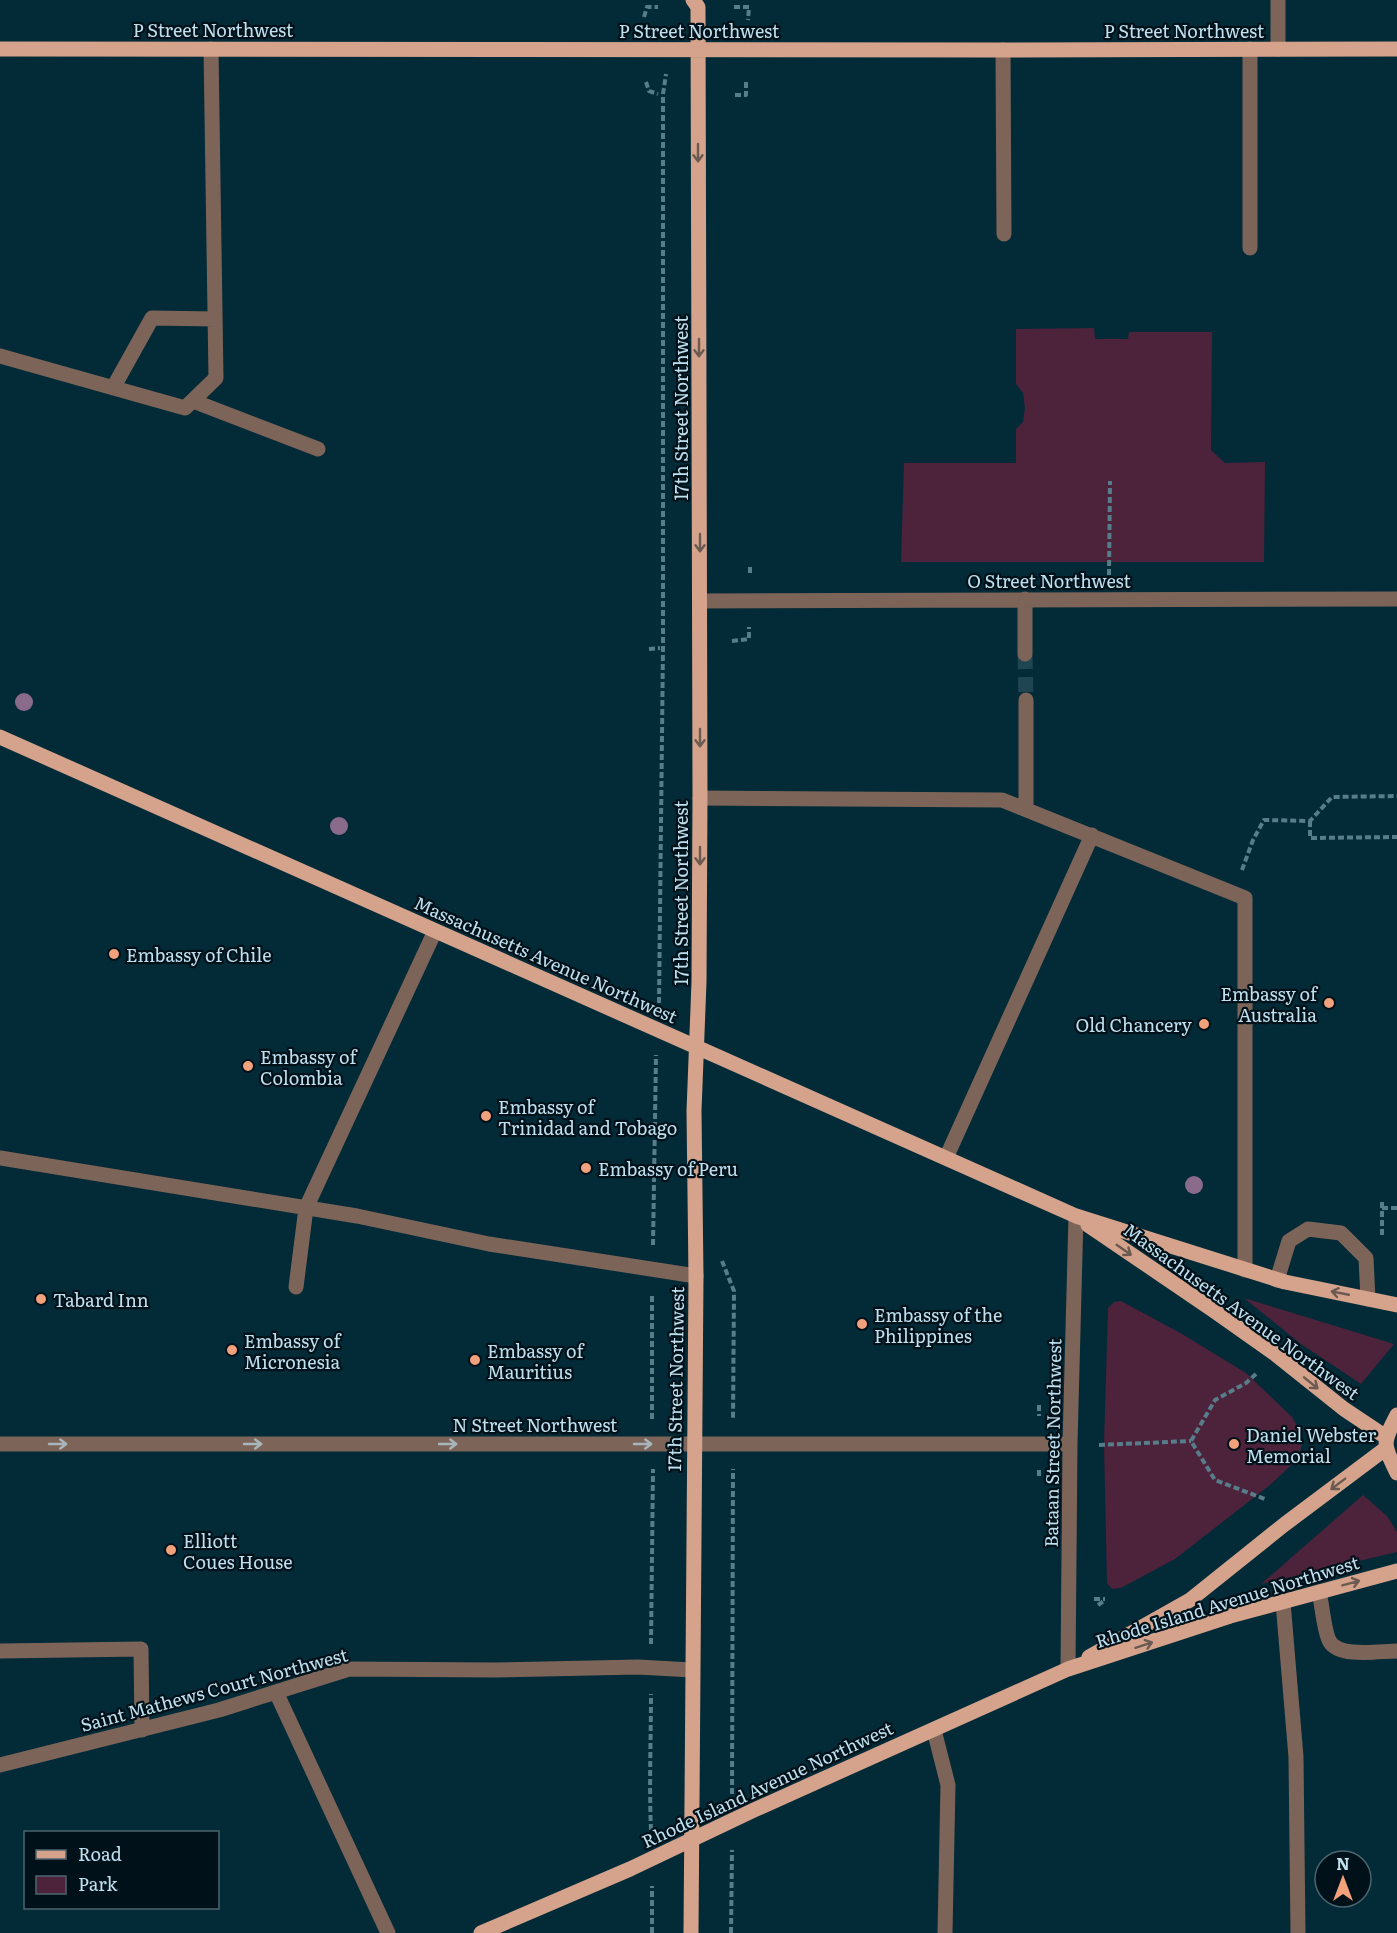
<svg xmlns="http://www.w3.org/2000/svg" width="1397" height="1933" font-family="Literata,serif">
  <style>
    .green { fill: #4d223b }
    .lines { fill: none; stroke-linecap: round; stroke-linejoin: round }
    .minor-tunnel { stroke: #1f4553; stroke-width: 15; stroke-dasharray: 15 8; stroke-linecap: butt }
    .path { stroke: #577c8a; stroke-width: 4; stroke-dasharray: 6 3; stroke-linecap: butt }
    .minor { stroke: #7d6459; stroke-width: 15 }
    .major { stroke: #d5a28b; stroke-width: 15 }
    .tree { fill: #8a6b8c }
    .oneway { stroke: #6a5a52 }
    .oneway2 { stroke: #a8b5ba }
    .poi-dot { fill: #f1a17c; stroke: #001119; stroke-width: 2 }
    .labels { text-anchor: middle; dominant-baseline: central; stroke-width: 4.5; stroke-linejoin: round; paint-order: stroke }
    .street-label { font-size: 18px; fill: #bfe0ef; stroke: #001119 }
    .poi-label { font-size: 18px; fill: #bfe0ef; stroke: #001119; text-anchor: start }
  </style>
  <rect width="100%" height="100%" fill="#032a37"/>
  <path class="green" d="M1094 328 1095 339H1128L1129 332H1212L1211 450 1225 463 1265 462 1264 562H901L904 463H1016V429L1023 422 1025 408 1023 393 1016 384V329Z
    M1244 1298 1394 1344 1361 1384 1301 1344Z
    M1121 1301 1182 1334 1246 1373 1292 1417 1300 1431 1302 1445 1298 1459 1270 1485 1175 1559 1121 1588 1112 1589 1107 1583 1104 1444 1108 1308 1114 1302Z
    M1363 1495 1387 1516 1397 1532V1552L1261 1584Z"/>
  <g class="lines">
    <path class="minor-tunnel" d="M1025 654 1026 700"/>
    <path class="path" d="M734 7H749L748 20
      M644 17 647 7H658
      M646 82 649 91 658 94
      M735 95H746V81
      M750 567V576
      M1109 575 1110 481
      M732 641 749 639V627
      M649 649 660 648
      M1310 821V838L1397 837
      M1242 870 1253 840 1264 820 1310 821 1332 797 1397 796
      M659 1003 663 647V94L666 74
      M1382 1202V1237
      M1382 1208H1397
      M653 1245 656 1055
      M722 1261 734 1291 733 1419
      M1256 1374 1246 1383 1215 1400 1191 1441 1215 1480 1265 1499
      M1039 1405V1416
      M652 1419V1295
      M1099 1445 1191 1441
      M1039 1470V1479
      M1094 1599H1105
      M1098 1605 1105 1600
      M651 1644 653 1469
      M732 1794 733 1469
      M651 1830C649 1785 651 1739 651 1694
      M652 1933V1886
      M731 1933 732 1850"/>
    <path class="minor" d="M1250 49V248
      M1278 49V0
      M1003 50 1004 234
      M0 356 185 408 216 378 211 49
      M113 388 152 318 215 319
      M193 401 318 449
      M1025 599V654
      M701 601 1397 599
      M1026 700V809
      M700 798 1002 800 1245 898V1270
      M0 1158 357 1216 489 1244 696 1276
      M946 1158 1092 835
      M1277 1280 1289 1241 1308 1229 1341 1233 1366 1258 1368 1299
      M296 1287 306 1208 435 931
      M0 1444H1070
      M1319 1592C1322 1603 1324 1633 1330 1642 1340 1658 1380 1651 1397 1651
      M1283 1602 1296 1757 1298 1933
      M0 1651 141 1649 142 1730
      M1068 1669 1070 1444 1076 1216
      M276 1692 388 1933
      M934 1730 948 1785 945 1933
      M0 1765 219 1710 349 1669 495 1670 638 1667 692 1670"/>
    <path class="major" d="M0 49 1003 50 1397 49
      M0 737 1076 1216 1285 1282 1397 1305
      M1088 1225 1213 1310 1274 1353 1344 1409 1386 1437
      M1397 1415C1382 1444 1383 1444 1397 1473
      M1089 1657 1190 1600 1285 1524 1385 1449
      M481 1933 630 1869 754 1810 1068 1669 1230 1616 1397 1571
      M691 1933 696 1276 694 1111 699 982 700 798 698 7 693 0"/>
  </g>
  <g class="tree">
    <circle cx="24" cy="702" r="9"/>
    <circle cx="339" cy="826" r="9"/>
    <circle cx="1194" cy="1185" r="9"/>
  </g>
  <defs><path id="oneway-shaft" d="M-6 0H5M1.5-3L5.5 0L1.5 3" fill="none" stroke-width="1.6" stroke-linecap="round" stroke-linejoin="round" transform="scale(1.5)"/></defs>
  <g class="oneway">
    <use href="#oneway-shaft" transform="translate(698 153) rotate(90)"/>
    <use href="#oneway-shaft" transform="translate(699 348) rotate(90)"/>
    <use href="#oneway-shaft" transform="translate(700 543) rotate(90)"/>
    <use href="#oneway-shaft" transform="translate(700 738) rotate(90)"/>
    <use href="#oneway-shaft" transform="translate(700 856) rotate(90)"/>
    <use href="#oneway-shaft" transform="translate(1124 1250) rotate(35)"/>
    <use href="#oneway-shaft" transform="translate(1340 1293) rotate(-169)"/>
    <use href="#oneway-shaft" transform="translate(1311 1383) rotate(39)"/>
    <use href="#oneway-shaft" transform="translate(1338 1484) rotate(143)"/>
    <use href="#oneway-shaft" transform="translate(1351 1583) rotate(-15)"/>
    <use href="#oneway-shaft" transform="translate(1144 1645) rotate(-18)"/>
  </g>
  <g class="oneway2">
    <use href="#oneway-shaft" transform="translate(58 1444)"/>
    <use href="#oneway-shaft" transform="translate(253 1444)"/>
    <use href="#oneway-shaft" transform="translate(448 1444)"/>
    <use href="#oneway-shaft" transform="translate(643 1444)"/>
  </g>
  <g class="poi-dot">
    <circle cx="114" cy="954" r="6"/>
    <circle cx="1329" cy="1003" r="6"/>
    <circle cx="1204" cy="1024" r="6"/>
    <circle cx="248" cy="1066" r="6"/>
    <circle cx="486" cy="1116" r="6"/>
    <circle cx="586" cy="1168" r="6"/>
    <circle cx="41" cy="1299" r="6"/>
    <circle cx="862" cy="1324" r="6"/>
    <circle cx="232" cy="1350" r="6"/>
    <circle cx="475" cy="1360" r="6"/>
    <circle cx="1234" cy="1444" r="6"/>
    <circle cx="171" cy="1550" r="6"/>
  </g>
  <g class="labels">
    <g class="street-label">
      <text x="213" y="29">P Street Northwest</text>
      <text x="699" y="30">P Street Northwest</text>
      <text x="1184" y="30">P Street Northwest</text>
      <text transform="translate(680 408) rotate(-90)">17th Street Northwest</text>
      <text x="1049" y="580">O Street Northwest</text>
      <text transform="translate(680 893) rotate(-90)">17th Street Northwest</text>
      <text transform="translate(546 959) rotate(24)">Massachusetts Avenue Northwest</text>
      <text transform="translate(1242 1311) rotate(36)">Massachusetts Avenue Northwest</text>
      <text transform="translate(675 1379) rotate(-89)">17th Street Northwest</text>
      <text x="535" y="1424">N Street Northwest</text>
      <text transform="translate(1052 1443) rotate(-89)">Bataan Street Northwest</text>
      <text transform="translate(1227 1601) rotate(-17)">Rhode Island Avenue Northwest</text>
      <text transform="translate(214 1689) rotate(-15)">Saint Mathews Court Northwest</text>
      <text transform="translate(767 1784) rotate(-25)">Rhode Island Avenue Northwest</text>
    </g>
    <g class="poi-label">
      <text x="126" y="954">Embassy of Chile</text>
      <text x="1317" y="993" text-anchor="end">Embassy of<tspan x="1317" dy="21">Australia</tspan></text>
      <text x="1192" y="1024" text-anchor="end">Old Chancery</text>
      <text x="260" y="1056">Embassy of<tspan x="260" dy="21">Colombia</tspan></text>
      <text x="498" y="1106">Embassy of<tspan x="498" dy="21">Trinidad and Tobago</tspan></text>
      <text x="598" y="1168">Embassy of Peru</text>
      <text x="53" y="1299">Tabard Inn</text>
      <text x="874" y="1314">Embassy of the<tspan x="874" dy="21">Philippines</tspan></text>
      <text x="244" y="1340">Embassy of<tspan x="244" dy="21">Micronesia</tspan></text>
      <text x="487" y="1350">Embassy of<tspan x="487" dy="21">Mauritius</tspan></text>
      <text x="1246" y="1434">Daniel Webster<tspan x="1246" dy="21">Memorial</tspan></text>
      <text x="183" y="1540">Elliott<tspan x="183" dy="21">Coues House</tspan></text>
    </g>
  </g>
  <rect x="24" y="1831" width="195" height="78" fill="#001119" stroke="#4c646f" stroke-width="1.5"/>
  <rect x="36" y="1850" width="30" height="9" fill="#d5a28b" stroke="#4c646f" stroke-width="1.5"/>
  <text x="78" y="1861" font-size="18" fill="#bfe0ef">Road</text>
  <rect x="36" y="1876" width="30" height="18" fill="#4d223b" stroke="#4c646f" stroke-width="1.5"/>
  <text x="78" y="1891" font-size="18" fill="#bfe0ef">Park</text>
  <g transform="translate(1343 1879)"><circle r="28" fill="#001119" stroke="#4c646f" stroke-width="1.5"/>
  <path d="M0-4.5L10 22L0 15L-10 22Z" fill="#f1a17c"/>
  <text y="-9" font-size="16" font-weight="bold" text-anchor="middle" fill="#bfe0ef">N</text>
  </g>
</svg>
